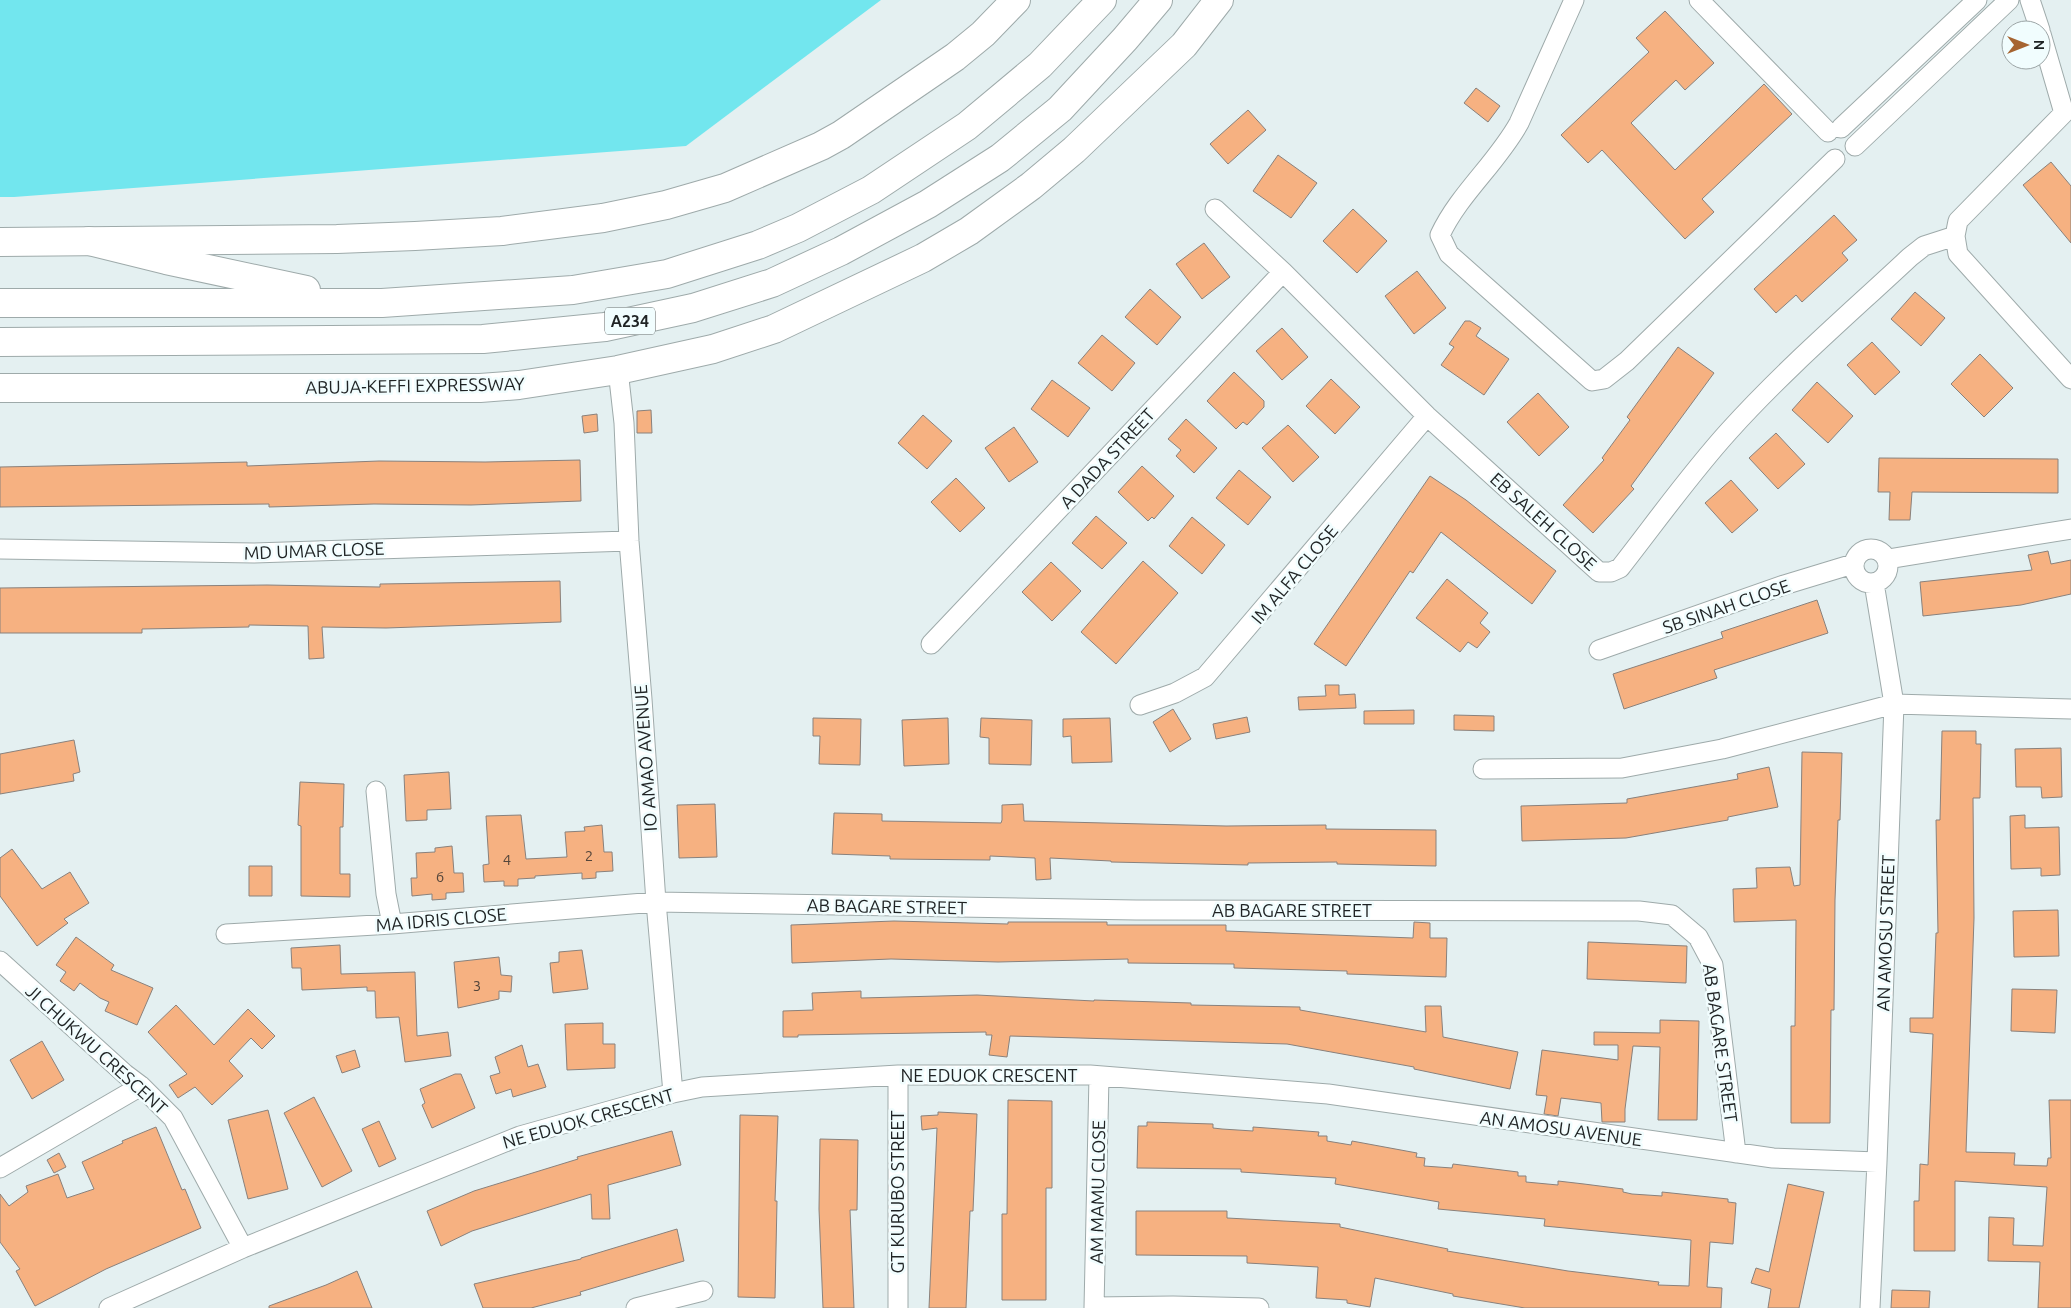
<svg xmlns="http://www.w3.org/2000/svg" width="2071" height="1308" font-family="Ubuntu,sans-serif">
  <style>
    .green { fill: #72e6ee }
    .building { fill: #f6b181; stroke: #89817c }
    .lines { fill: none; stroke-linecap: round; stroke-linejoin: round }
    .minor-casing { stroke: #9eaaaa; stroke-width: 21 }
    .trunk-casing { stroke: #9eaaaa; stroke-width: 30 }
    .motorway-casing { stroke: #9eaaaa; stroke-width: 30 }
    .minor { stroke: #fff; stroke-width: 19 }
    .trunk { stroke: #fff; stroke-width: 28 }
    .motorway { stroke: #fff; stroke-width: 28 }
    .labels { text-anchor: middle; dominant-baseline: central; stroke-width: 5; stroke-linejoin: round; paint-order: stroke }
    .number-label { font-size: 15px; fill: #55463b }
    .shield { fill: #f1fdfe; stroke: #5e6465; stroke-width: 1 }
    .shield-label { font-size: 16px; font-weight: bold; fill: #1f2324 }
    .street-label { font-size: 18px; fill: #1f2324; stroke: #f1fdfe }
  </style>
  <rect width="100%" height="100%" fill="#e4f0f1"/>
  <path class="green" d="M0 0H881L686 146 14 197H0Z"/>
  <path class="building" d="M1665 11 1714 63 1685 90 1676 80 1631 123 1675 170 1764 84 1792 114 1702 199 1714 212 1685 239 1602 150 1588 163 1561 135 1649 52 1636 38Z
    M1476 88 1500 106 1488 122 1464 103Z
    M1248 110 1266 130 1228 164 1210 144Z
    M1278 155 1317 183 1291 218 1253 191Z
    M2051 162 2071 186V243L2023 185Z
    M1353 209 1387 241 1357 273 1323 241Z
    M1834 215 1857 240 1842 253 1848 260 1802 302 1796 295 1776 313 1754 289Z
    M1204 243 1230 277 1202 299 1176 264Z
    M1417 271 1446 308 1414 334 1385 296Z
    M1150 289 1181 317 1157 345 1125 317Z
    M1915 292 1945 318 1921 346 1891 319Z
    M1465 321H1470L1481 328 1476 336 1509 359 1484 395 1441 365 1454 347 1449 344Z
    M1282 328 1308 357 1282 380 1256 351Z
    M1102 335 1135 363 1112 391 1078 363Z
    M1872 342 1900 372 1875 395 1847 365Z
    M1678 347 1714 373 1631 486 1634 489 1593 533 1563 505 1604 460 1602 458 1630 420 1627 417Z
    M1980 354 2013 388 1984 417 1951 384Z
    M1234 372 1264 401V407L1247 425 1243 422 1236 429 1207 401Z
    M1331 379 1360 407 1335 434 1306 406Z
    M1052 380 1090 408 1068 437 1031 409Z
    M1817 382 1853 416 1828 443 1792 410Z
    M1538 393 1569 427 1539 456 1507 422Z
    M651 410 652 433H637V411Z
    M597 414 598 431 584 433 582 416Z
    M923 415 952 441 927 469 898 443Z
    M1186 419 1217 448 1194 473 1176 456 1181 450 1168 439Z
    M1288 425 1319 457 1293 482 1262 448Z
    M1014 427 1038 462 1009 482 985 448Z
    M1776 433 1805 464 1778 489 1749 458Z
    M1879 458 2058 459V493L1912 492 1910 520H1889L1890 492H1878Z
    M580 460 581 501 471 505 374 504 269 507V504L0 507V467L247 462V466L379 461 485 462Z
    M1142 466 1174 496 1154 519 1152 517 1148 521 1118 492Z
    M1239 470 1271 497 1248 525 1216 498Z
    M1430 476 1466 500 1556 571 1532 604 1441 532 1413 573 1410 571 1346 666 1314 644Z
    M956 478 985 508 960 532 931 502Z
    M1731 480 1758 510 1732 533 1705 503Z
    M1096 516 1127 543 1102 569 1072 543Z
    M1192 517 1225 545 1202 574 1169 546Z
    M2048 551 2051 564 2071 560V594L2021 605 1923 616 1920 582 2032 570 2028 555Z
    M1143 561 1178 593 1116 664 1081 632Z
    M1051 562 1081 591 1052 621 1022 592Z
    M1447 579 1488 613 1480 623 1490 632 1477 648 1468 642 1460 652 1416 618Z
    M560 581 561 622 386 628 322 627 324 658 309 659 308 626 249 625V627L142 629V633H0V588L267 585 380 587V584Z
    M1817 600 1828 633 1714 670 1717 678 1624 709 1613 674 1723 638 1721 632Z
    M1325 685H1339V695L1355 694 1356 708 1299 710 1298 697 1326 696Z
    M1173 709 1191 739 1170 752 1153 722Z
    M1414 710V724H1364V711Z
    M1454 715 1494 716V731L1454 730Z
    M1247 717 1250 732 1216 739 1213 724Z
    M813 718 861 719 860 765 819 764 820 736H813Z
    M948 718 949 764 904 766 902 720Z
    M981 718 1032 720 1031 765 989 764V738L980 737Z
    M1110 718 1112 762 1072 763 1071 736 1063 737V719Z
    M1942 731H1976V744H1981L1980 798H1973L1974 918 1966 1152 2015 1153 2014 1165 2047 1166 2048 1158H2051L2049 1100H2071V1308H2038L2040 1262 1988 1261 1989 1217 2014 1218 2013 1245 2043 1246 2047 1187 1955 1181V1251H1914V1201H1919L1920 1164 1928 1165 1933 1034 1910 1032V1018H1933L1936 933H1938L1936 820H1940Z
    M74 740 80 772 73 774 74 781 0 794V754Z
    M2061 748 2062 797 2042 798 2041 787H2016L2015 749Z
    M1802 752 1842 753 1840 820H1838L1835 900 1834 1010H1831L1830 1123H1791V1026H1795L1796 920 1734 922 1733 889 1757 888 1756 868 1790 867 1794 886 1800 885Z
    M1769 767 1778 807 1728 817V820L1626 838 1522 841 1521 806 1627 803V799L1738 779 1737 774Z
    M449 772 451 809 427 810V820L406 821 404 775Z
    M300 782 344 784 343 827H340V874H350V897L301 896V826L298 825Z
    M715 804 717 857 679 858 677 805Z
    M1023 804 1024 821 1226 826 1326 825V829L1436 830V866L1337 864V862L1248 863V865L1111 862V861L1050 858 1051 879 1036 880 1035 858 990 856V860L890 859V856L832 854 834 813 882 814V821L1001 823 1002 820V805Z
    M521 815 526 859 567 857 565 832 585 831 584 827 602 825 604 852H612L613 871 596 872V878L582 879V873L535 876V878L518 879V886H504V881L484 882 483 865 489 864 486 816Z
    M2025 815V828L2059 827 2060 875 2041 876V868L2011 869 2010 816Z
    M452 846 454 873H463L464 892 446 893V899L432 900V894L412 896 411 878H417L416 853 435 852V848Z
    M12 849 42 889 70 872 89 903 64 919 68 923 37 946 0 896V858Z
    M249 866H272V896H249Z
    M2058 910 2059 956 2014 957 2013 911Z
    M894 921 1008 924V922H1107V925H1226V931L1413 938 1414 922 1430 923V938H1447L1446 977 1347 974V971L1234 968V964L1128 963V959L998 962 891 959 792 963 791 925Z
    M76 937 114 965 111 970 153 988 137 1025 105 1011 109 1002 100 998 80 983 74 991 60 981 66 972 56 965Z
    M1588 942 1687 946 1686 983 1587 979Z
    M340 945 341 974 415 972 417 1036 448 1032 451 1056 405 1062 399 1017 376 1018 375 991H367V987L302 990 301 968H292L291 948Z
    M582 950 588 989 553 993 550 963 559 962V952Z
    M499 957 501 975 512 976 511 992 499 991V999L458 1008 454 962Z
    M2012 989 2057 990 2055 1033 2011 1031Z
    M861 991V998L977 995 1094 1001V1000L1191 1003V1005L1300 1007V1010L1426 1032 1425 1006H1441L1443 1037 1518 1052 1510 1089 1414 1069V1067L1287 1044 1010 1036 1007 1057 989 1055 992 1035H986V1032L798 1035V1037H783V1011L813 1010 812 993Z
    M176 1005 214 1045 248 1009 275 1036 262 1049 251 1038 229 1061 243 1076 212 1105 195 1087 178 1098 169 1085 187 1074 148 1032Z
    M1660 1020 1699 1021 1697 1120H1658L1660 1047 1633 1046 1625 1109V1122H1602L1601 1103 1561 1098 1558 1116 1544 1114 1547 1096 1536 1095 1542 1050 1618 1060V1045H1594V1032L1660 1033Z
    M603 1023V1044H615V1068L567 1070 565 1024Z
    M42 1041 64 1080 32 1099 10 1060Z
    M522 1045 528 1067 538 1064 546 1087 513 1097 511 1089 496 1094 490 1076 500 1073 495 1057Z
    M355 1050 360 1067 342 1073 336 1056Z
    M455 1074H461L475 1108 432 1128 422 1105 425 1103 420 1089Z
    M314 1097 352 1171 322 1187 284 1113Z
    M1008 1100 1052 1101V1188H1046V1300H1002V1214H1007Z
    M268 1110 288 1189 248 1199 228 1120Z
    M938 1112 977 1114 973 1211H970L966 1308H929L937 1128 922 1130 921 1116 938 1115Z
    M740 1115 778 1116 775 1201H777L775 1298 738 1297Z
    M379 1121 396 1159 379 1167 362 1129Z
    M1147 1122 1213 1124V1128L1222 1129 1253 1131V1127L1319 1132 1318 1136H1327V1141L1351 1145 1352 1141 1417 1153 1416 1157 1425 1158 1424 1166 1452 1168 1453 1164 1518 1172V1176H1526V1182L1558 1185V1181L1584 1184 1623 1189V1192L1632 1194 1662 1196V1192L1728 1199V1202L1736 1203 1733 1244 1710 1242 1707 1287 1722 1288 1721 1308H1525L1453 1296V1294L1375 1278 1370 1307 1347 1303V1300L1316 1298 1318 1267 1247 1263V1256L1136 1255V1211H1227V1218L1340 1224V1227L1448 1249 1447 1251 1568 1271 1659 1282 1658 1285 1689 1286 1691 1240 1544 1226 1545 1219 1438 1209 1439 1202 1335 1184 1336 1178 1241 1172V1169L1137 1168 1138 1126H1147Z
    M156 1127 182 1190 185 1189 201 1228 106 1269 35 1306 16 1271 20 1269 0 1242V1194L9 1206 28 1192 26 1186 58 1174 67 1198 94 1189 82 1162 123 1143 122 1141Z
    M672 1131 681 1165 608 1185 610 1219H592L591 1194 472 1231 441 1246 427 1211 474 1191 578 1159 577 1157Z
    M820 1139 858 1140 857 1210H850L854 1308H823L819 1209Z
    M59 1153 66 1167 54 1173 47 1160Z
    M1788 1184 1824 1192 1799 1308H1768L1771 1289 1751 1283 1756 1268 1769 1272Z
    M677 1229 684 1261 580 1292 581 1295 531 1308H483L474 1284 581 1259V1258Z
    M357 1271 372 1308H269V1306L326 1285Z
    M1892 1290 1930 1291 1929 1308H1891Z"/>
  <g class="lines">
    <defs>
      <path id="minor" d="M1574 0 1519 123C1497 163 1459 194 1440 235L1449 254 1592 381 1604 379 1627 361 1835 159
        M1699 0 1828 132
        M2030 0 2040 30
        M2041 34 2064 113 1958 221 1955 236 1958 254 2071 379
        M1841 128 1977 0
        M1855 146 2009 0
        M1215 209 1283 272 1427 416 1599 572H1611L1620 568C1656 522 1690 474 1729 431 1785 369 1849 314 1910 257L1924 246 1955 236
        M618 370 624 423 629 541 642 699 656 902 673 1093
        M1854 566a17 17 0 1 1 34 0a17 17 0 1 1-34 0Z
        M0 549 254 553 629 541
        M1888 559 2071 529
        M1874 583 1894 704 1877 1162
        M931 644 1283 272
        M1599 650 1784 585 1853 564
        M1140 705 1175 693 1205 677 1427 416
        M1483 769 1622 768 1722 749 1894 704 2071 709
        M376 791 386 894 392 924
        M226 934 392 924 656 902 1136 910 1639 911 1672 915 1698 937 1713 965 1736 1153
        M0 961 125 1074 141 1086 173 1118 243 1248
        M0 1168 141 1086
        M1094 1307 1173 1306 1259 1308
        M109 1308 243 1248 520 1136 673 1093 702 1087 898 1075H1090L1328 1094 1773 1158 1877 1162 1870 1308
        M636 1308 703 1291
        M898 1308V1075
        M1094 1308 1099 1076"/>
      <path id="trunk" d="M0 242 337 239 415 236 502 231 603 218 666 205 725 188 821 146 841 135 955 57 983 34 1016 0
        M0 388H480L519 385 618 370 713 349 774 329 923 258 969 231 1031 186 1074 150 1184 45 1219 0"/>
      <path id="motorway" d="M89 241 166 260 306 290
        M0 303H382L573 290 667 274 758 245 798 228 871 190 967 126 1040 65 1102 0
        M0 342 483 339 605 327 693 308 772 283 841 251 928 204 1000 158 1060 109 1125 39 1158 0"/>
    </defs>
    <use href="#minor" class="minor-casing"/>
    <use href="#trunk" class="trunk-casing"/>
    <use href="#motorway" class="motorway-casing"/>
    <use href="#minor" class="minor"/>
    <use href="#trunk" class="trunk"/>
    <use href="#motorway" class="motorway"/>
  </g>
  <g class="labels">
    <g class="number-label">
      <text x="589" y="855">2</text>
      <text x="507" y="859">4</text>
      <text x="440" y="876">6</text>
      <text x="477" y="985">3</text>
    </g>
    <rect class="shield" x="605" y="307.5" width="50" height="27" rx="4"/>
    <g class="shield-label">
      <text x="630" y="321">A234</text>
    </g>
    <g class="street-label">
      <text transform="translate(415 385) rotate(-1)">ABUJA-KEFFI EXPRESSWAY</text>
      <text transform="translate(1107 458) rotate(-47)">A DADA STREET</text>
      <text transform="translate(1544 521) rotate(42)">EB SALEH CLOSE</text>
      <text transform="translate(314 550) rotate(-2)">MD UMAR CLOSE</text>
      <text transform="translate(1294 574) rotate(-50)">IM ALFA CLOSE</text>
      <text transform="translate(1726 606) rotate(-19)">SB SINAH CLOSE</text>
      <text transform="translate(645 758) rotate(-94)">IO AMAO AVENUE</text>
      <text transform="translate(887 906) rotate(1)">AB BAGARE STREET</text>
      <text x="1292" y="910">AB BAGARE STREET</text>
      <text transform="translate(441 919) rotate(-5)">MA IDRIS CLOSE</text>
      <text transform="translate(1885 933) rotate(-88)">AN AMOSU STREET</text>
      <text transform="translate(1721 1043) rotate(82)">AB BAGARE STREET</text>
      <text transform="translate(97 1049) rotate(42)">JI CHUKWU CRESCENT</text>
      <text x="989" y="1075">NE EDUOK CRESCENT</text>
      <text transform="translate(588 1118) rotate(-16)">NE EDUOK CRESCENT</text>
      <text transform="translate(1561 1128) rotate(8)">AN AMOSU AVENUE</text>
      <text transform="translate(897 1192) rotate(-90)">GT KURUBO STREET</text>
      <text transform="translate(1097 1192) rotate(-89)">AM MAMU CLOSE</text>
    </g>
  </g>
  <g transform="translate(2026 45) rotate(90)"><circle r="24" fill="#f1fdfe" stroke="#9da6a7"/>
  <path d="M0-4L9 19L0 12L-9 19Z" fill="#a66431"/>
  <text y="-8" font-size="14" font-weight="bold" text-anchor="middle" fill="#1f2324">N</text>
  </g>
</svg>
